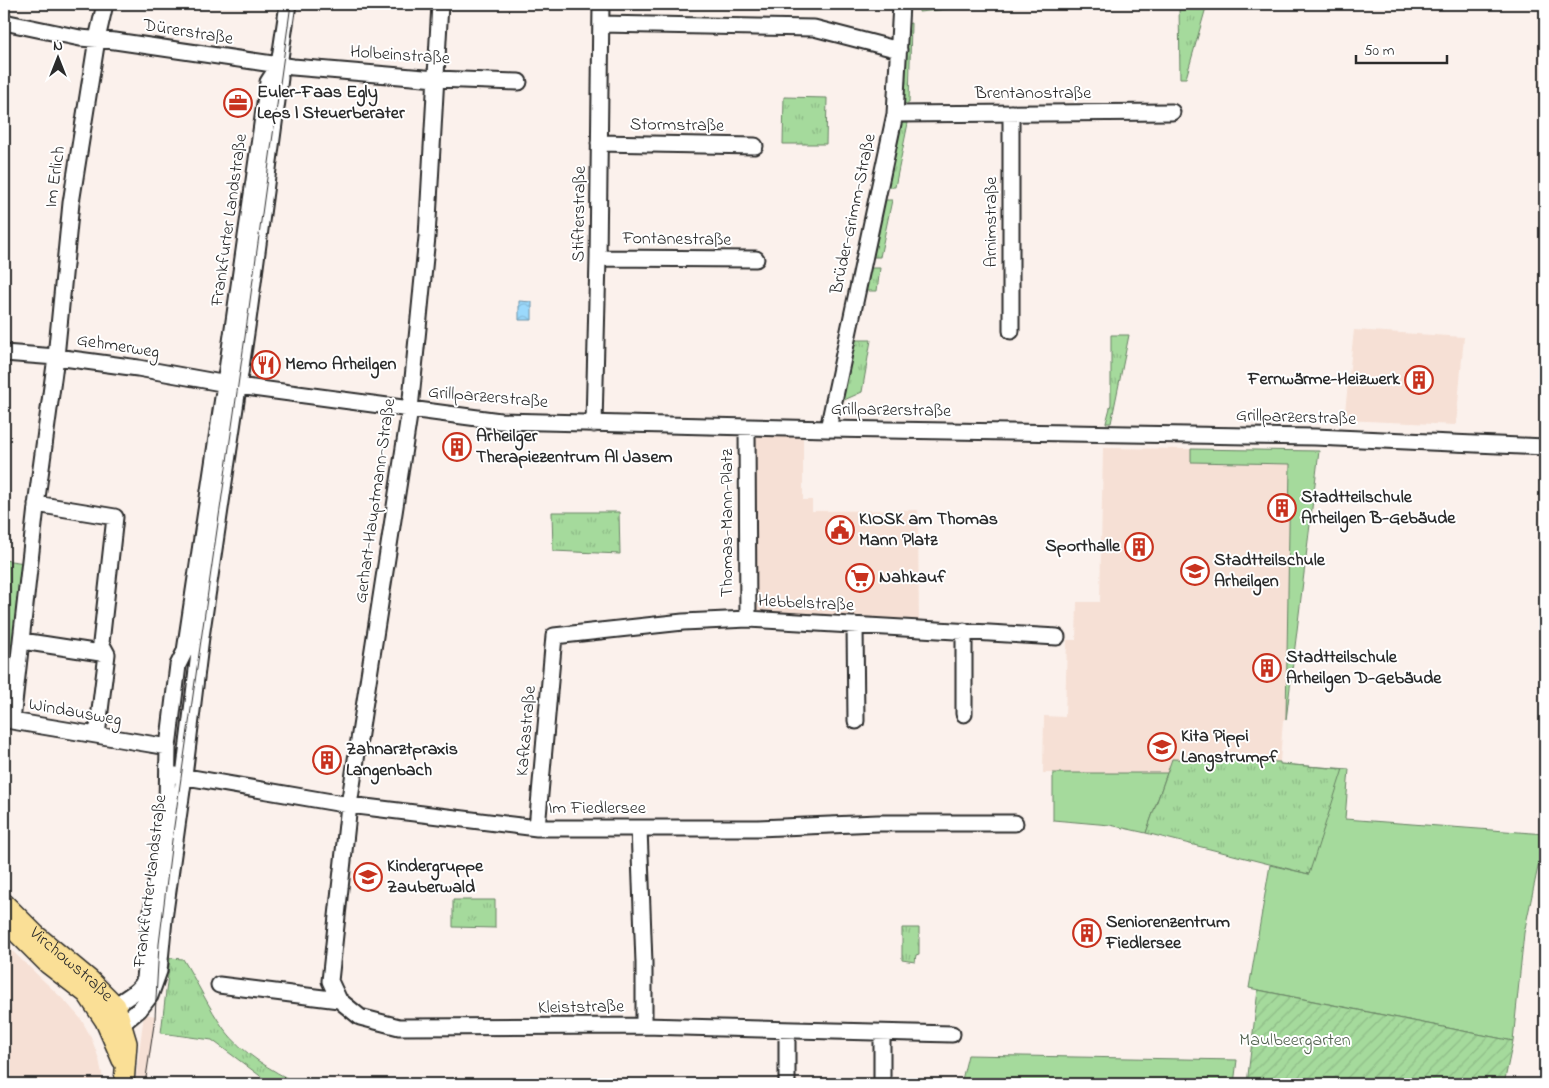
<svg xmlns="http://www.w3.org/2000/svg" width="1549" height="1088" font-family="'Indie Flower',sans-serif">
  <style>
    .built { fill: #f6e0d5 }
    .grass { fill: #a5da9c; stroke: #688264 }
    .park { fill: url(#park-tufts); stroke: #688264 }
    .garden { fill: url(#garden-furrows); stroke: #688264 }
    .water { fill: url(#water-waves); stroke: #6e93a8 }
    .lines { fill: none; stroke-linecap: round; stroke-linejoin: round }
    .minor-casing { stroke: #2b2b2b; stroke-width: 19 }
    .major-casing { stroke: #2b2b2b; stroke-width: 22 }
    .minor { stroke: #fff; stroke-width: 15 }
    .major { stroke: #fadf96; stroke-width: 19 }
    .tram { stroke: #2b2b2b; stroke-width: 1 }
    .labels { text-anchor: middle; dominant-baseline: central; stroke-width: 4; stroke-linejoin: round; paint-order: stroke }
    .street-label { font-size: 18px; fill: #2b2b2b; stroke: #fff }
    .poi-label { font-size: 18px; font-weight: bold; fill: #2b2b2b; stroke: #fff; text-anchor: start }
    .park-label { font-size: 18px; fill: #50604d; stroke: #fff }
  </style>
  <defs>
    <pattern id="park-tufts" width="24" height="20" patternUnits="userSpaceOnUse" patternTransform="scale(1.25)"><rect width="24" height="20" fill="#a5da9c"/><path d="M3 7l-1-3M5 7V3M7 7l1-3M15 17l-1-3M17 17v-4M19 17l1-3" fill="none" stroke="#8ebb87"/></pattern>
    <pattern id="garden-furrows" width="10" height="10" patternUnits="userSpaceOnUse" patternTransform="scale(1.25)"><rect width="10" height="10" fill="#a5da9c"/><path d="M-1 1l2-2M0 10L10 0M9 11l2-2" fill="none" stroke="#8ebb87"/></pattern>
    <pattern id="water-waves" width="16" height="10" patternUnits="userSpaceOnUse" patternTransform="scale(1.25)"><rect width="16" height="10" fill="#9bd9fc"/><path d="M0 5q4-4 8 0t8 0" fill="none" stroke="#86bad8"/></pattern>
  </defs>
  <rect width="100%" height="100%" fill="#fbf1ec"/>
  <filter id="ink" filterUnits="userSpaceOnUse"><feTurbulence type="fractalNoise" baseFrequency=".02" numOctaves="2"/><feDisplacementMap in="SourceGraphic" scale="10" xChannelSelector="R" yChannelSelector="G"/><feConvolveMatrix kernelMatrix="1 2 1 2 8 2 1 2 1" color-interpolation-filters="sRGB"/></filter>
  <g filter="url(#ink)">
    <path class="built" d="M1354 330 1464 337 1456 425 1344 420Z
      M747 427 803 429V500H812V511L918 510 919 629 748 619Z
      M1103 448 1191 449V462L1290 464 1286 720H1283L1280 762 1172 759 1167 773H1043L1044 716 1065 717 1067 640H1076L1077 602H1100Z
      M4 943 66 1002 81 1019 91 1037 99 1059 104 1084H4Z
      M144 1014 156 1016 146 1084H135Z"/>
    <path class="grass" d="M1191 449 1319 451 1286 720 1290 464 1191 462Z
      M4 560 25 563 7 713 4 716Z
      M1279 764 1349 769 1345 819 1545 834 1524 933 1513 1041 1249 988 1270 865 1309 874Z
      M1053 773H1167L1146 833 1110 825 1053 820Z
      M968 1055 1237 1060 1234 1084H961Z"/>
    <path class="park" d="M919 4H957V8L919 12Z
      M1179 4H1207L1186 78H1180Z
      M911 23 909 103 901 104 905 24Z
      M784 97 827 98 826 144H783Z
      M899 123H908L895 187H885Z
      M882 200H892L880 257H870Z
      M868 268H880L877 291H863Z
      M1111 335H1129L1111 423H1106L1111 404Z
      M853 340H871L862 392 842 401Z
      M552 512H619L620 554 553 551Z
      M1172 759 1280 762V764L1343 769 1309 874 1146 833Z
      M453 900H495V928L453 927Z
      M902 928H919V954L916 955 915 962 902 960Z
      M170 958 183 959C197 982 209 1008 224 1029 243 1054 271 1070 298 1084H271L212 1040 161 1033Z"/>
    <path class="garden" d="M1258 990 1513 1041 1504 1084H1247Z"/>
    <path class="water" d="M519 301 532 302V320H519Z"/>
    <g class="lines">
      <defs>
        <path id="minor" d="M105 4 97 39 71 203 56 357 37 498 12 721 168 747
          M4 22 80 38 115 41 293 67 436 79 519 82
          M601 24 814 28 899 50
          M279 65 268 82 225 384 185 651 178 665 168 747 167 806 149 932 145 979C139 994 125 996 115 1007 111 1011 108 1017 105 1021L122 1024 139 1010 150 996 159 971 164 919 184 776 201 637 248 320 280 78 279 65 288 4
          M895 114 1172 112
          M599 143 755 146
          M598 258 756 259
          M1011 331V113
          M4 353 56 357 138 368 238 386 500 421 828 429 1315 437 1545 447
          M594 424 598 258 601 4
          M747 427 748 619
          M828 429 895 114 901 4
          M36 504 115 517 101 643 107 654 97 735
          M855 625 856 721
          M964 631V714
          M22 641 107 654
          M175 775 349 805 537 828H758L878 823H1015
          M537 828 554 636 683 622 748 619 1057 637
          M639 828 644 963V1026
          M219 985 339 1000 360 1017 399 1027 644 1026 952 1034
          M339 1000 330 981 349 805 410 409 427 237 440 4
          M787 1084V1030
          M882 1084V1033"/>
        <g id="major">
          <path id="s1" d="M4 903 36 935 90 980 116 1006 127 1043 124 1084"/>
          <path d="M14 930 48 964 87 994 105 1021 122 1060"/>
        </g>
      </defs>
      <use href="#minor" class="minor-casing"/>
      <use href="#major" class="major-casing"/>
      <use href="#minor" class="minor"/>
      <use href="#major" class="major"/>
      <path class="tram" d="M145 1084 155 1018 159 944 172 840 245 337 291 4"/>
    </g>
  </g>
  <defs>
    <symbol id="office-ring" viewBox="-11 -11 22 22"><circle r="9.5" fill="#fff" stroke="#c8321e" stroke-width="1.5"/><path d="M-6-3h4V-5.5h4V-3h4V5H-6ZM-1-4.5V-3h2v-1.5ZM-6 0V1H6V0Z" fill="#c8321e"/></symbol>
    <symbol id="restaurant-ring" viewBox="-11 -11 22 22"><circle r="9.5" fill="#fff" stroke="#c8321e" stroke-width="1.5"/><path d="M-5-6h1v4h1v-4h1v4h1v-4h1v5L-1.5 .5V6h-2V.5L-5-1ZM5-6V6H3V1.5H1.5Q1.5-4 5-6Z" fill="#c8321e"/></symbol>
    <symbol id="building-ring" viewBox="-11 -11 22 22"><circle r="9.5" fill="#fff" stroke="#c8321e" stroke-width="1.5"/><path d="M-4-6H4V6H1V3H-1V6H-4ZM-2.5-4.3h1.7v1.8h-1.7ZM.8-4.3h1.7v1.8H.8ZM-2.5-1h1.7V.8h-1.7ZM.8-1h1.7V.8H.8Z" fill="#c8321e"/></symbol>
    <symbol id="civic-ring" viewBox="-11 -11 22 22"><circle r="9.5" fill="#fff" stroke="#c8321e" stroke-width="1.5"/><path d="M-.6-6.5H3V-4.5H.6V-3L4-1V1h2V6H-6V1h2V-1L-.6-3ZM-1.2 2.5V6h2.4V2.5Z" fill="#c8321e"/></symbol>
    <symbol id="school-ring" viewBox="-11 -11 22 22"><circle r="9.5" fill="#fff" stroke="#c8321e" stroke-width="1.5"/><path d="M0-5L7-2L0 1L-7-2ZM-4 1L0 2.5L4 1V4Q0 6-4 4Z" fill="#c8321e"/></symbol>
    <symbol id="supermarket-ring" viewBox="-11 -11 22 22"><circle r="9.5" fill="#fff" stroke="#c8321e" stroke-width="1.5"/><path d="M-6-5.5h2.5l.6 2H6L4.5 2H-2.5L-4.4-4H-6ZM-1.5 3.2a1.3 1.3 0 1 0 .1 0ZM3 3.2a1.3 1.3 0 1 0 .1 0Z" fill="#c8321e"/></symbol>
  </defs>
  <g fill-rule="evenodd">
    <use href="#office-ring" x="222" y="87" width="32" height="32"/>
    <use href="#restaurant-ring" x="250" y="349" width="32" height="32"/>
    <use href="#building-ring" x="1403" y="364" width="32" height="32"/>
    <use href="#building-ring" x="441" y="431" width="32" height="32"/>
    <use href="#building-ring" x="1266" y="492" width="32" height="32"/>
    <use href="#civic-ring" x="824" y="514" width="32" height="32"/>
    <use href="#building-ring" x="1123" y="531" width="32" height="32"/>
    <use href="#school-ring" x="1179" y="555" width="32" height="32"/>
    <use href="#supermarket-ring" x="844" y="562" width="32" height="32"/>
    <use href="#building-ring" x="1251" y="652" width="32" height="32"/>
    <use href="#school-ring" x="1146" y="731" width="32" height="32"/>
    <use href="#building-ring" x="311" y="744" width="32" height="32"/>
    <use href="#school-ring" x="352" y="861" width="32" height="32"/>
    <use href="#building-ring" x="1071" y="917" width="32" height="32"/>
  </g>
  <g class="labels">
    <g class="street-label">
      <text transform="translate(188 33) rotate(9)">Dürerstraße</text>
      <text transform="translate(400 56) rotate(4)">Holbeinstraße</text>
      <text x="1033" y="94">Brentanostraße</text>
      <text transform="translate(677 126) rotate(1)">Stormstraße</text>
      <text transform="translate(56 177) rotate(-82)">Im Erlich</text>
      <text transform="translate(580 214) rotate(-89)">Stifterstraße</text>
      <text transform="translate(854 214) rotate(-78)">Brüder-Grimm-Straße</text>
      <text transform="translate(230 220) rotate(-82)">Frankfurter Landstraße</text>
      <text transform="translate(992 222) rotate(-90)">Arnimstraße</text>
      <text transform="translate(677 240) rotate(1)">Fontanestraße</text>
      <text transform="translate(118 347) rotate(9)">Gehmerweg</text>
      <text transform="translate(488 398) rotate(5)">Grillparzerstraße</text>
      <text transform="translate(891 411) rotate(1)">Grillparzerstraße</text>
      <text transform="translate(1296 418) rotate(2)">Grillparzerstraße</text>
      <text transform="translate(376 501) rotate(-82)">Gerhart-Hauptmann-Straße</text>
      <text transform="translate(728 523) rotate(-90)">Thomas-Mann-Platz</text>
      <text transform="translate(806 604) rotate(3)">Hebbelstraße</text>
      <text transform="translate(75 713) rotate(10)">Windausweg</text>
      <text transform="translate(527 731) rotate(-85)">Kafkastraße</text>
      <text x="597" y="809">Im Fiedlersee</text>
      <text transform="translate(151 881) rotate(-83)">Frankfurter Landstraße</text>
      <text stroke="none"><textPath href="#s1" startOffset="91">Virchowstraße</textPath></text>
      <text transform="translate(581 1008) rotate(-1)">Kleiststraße</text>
    </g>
    <g class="poi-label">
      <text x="257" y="93">Euler-Faas Egly<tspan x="257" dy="21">Leps | Steuerberater</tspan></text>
      <text x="285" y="365">Memo Arheilgen</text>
      <text x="1400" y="380" text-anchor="end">Fernwärme-Heizwerk</text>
      <text x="476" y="437">Arheilger<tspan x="476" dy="21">Therapiezentrum Al Jasem</tspan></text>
      <text x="1301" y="498">Stadtteilschule<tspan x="1301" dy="21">Arheilgen B-Gebäude</tspan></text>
      <text x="859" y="520">KIOSK am Thomas<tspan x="859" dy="21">Mann Platz</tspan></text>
      <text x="1120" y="547" text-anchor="end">Sporthalle</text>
      <text x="1214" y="561">Stadtteilschule<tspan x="1214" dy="21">Arheilgen</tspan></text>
      <text x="879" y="578">Nahkauf</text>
      <text x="1286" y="658">Stadtteilschule<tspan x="1286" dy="21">Arheilgen D-Gebäude</tspan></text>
      <text x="1181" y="737">Kita Pippi<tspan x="1181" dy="21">Langstrumpf</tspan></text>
      <text x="346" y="750">Zahnarztpraxis<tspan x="346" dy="21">Langenbach</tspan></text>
      <text x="387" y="867">Kindergruppe<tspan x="387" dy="21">Zauberwald</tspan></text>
      <text x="1106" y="923">Seniorenzentrum<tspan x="1106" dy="21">Fiedlersee</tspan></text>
    </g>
    <g class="park-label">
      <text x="1295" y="1041">Maulbeergarten</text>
    </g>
  </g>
  <rect width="1549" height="1088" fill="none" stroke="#fff" stroke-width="20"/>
  <rect x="10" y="10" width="1529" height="1068" fill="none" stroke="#2b2b2b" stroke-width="2" filter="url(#ink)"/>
  <g transform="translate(58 58)" stroke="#ffffff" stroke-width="4" paint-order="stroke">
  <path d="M0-4L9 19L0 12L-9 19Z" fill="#2b2b2b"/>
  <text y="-8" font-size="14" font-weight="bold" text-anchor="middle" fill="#2b2b2b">N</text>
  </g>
  <path d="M1356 55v8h91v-8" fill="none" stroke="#2b2b2b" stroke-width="2.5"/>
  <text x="1364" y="55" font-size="15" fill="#2b2b2b" stroke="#ffffff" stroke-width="4" paint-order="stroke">50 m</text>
</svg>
